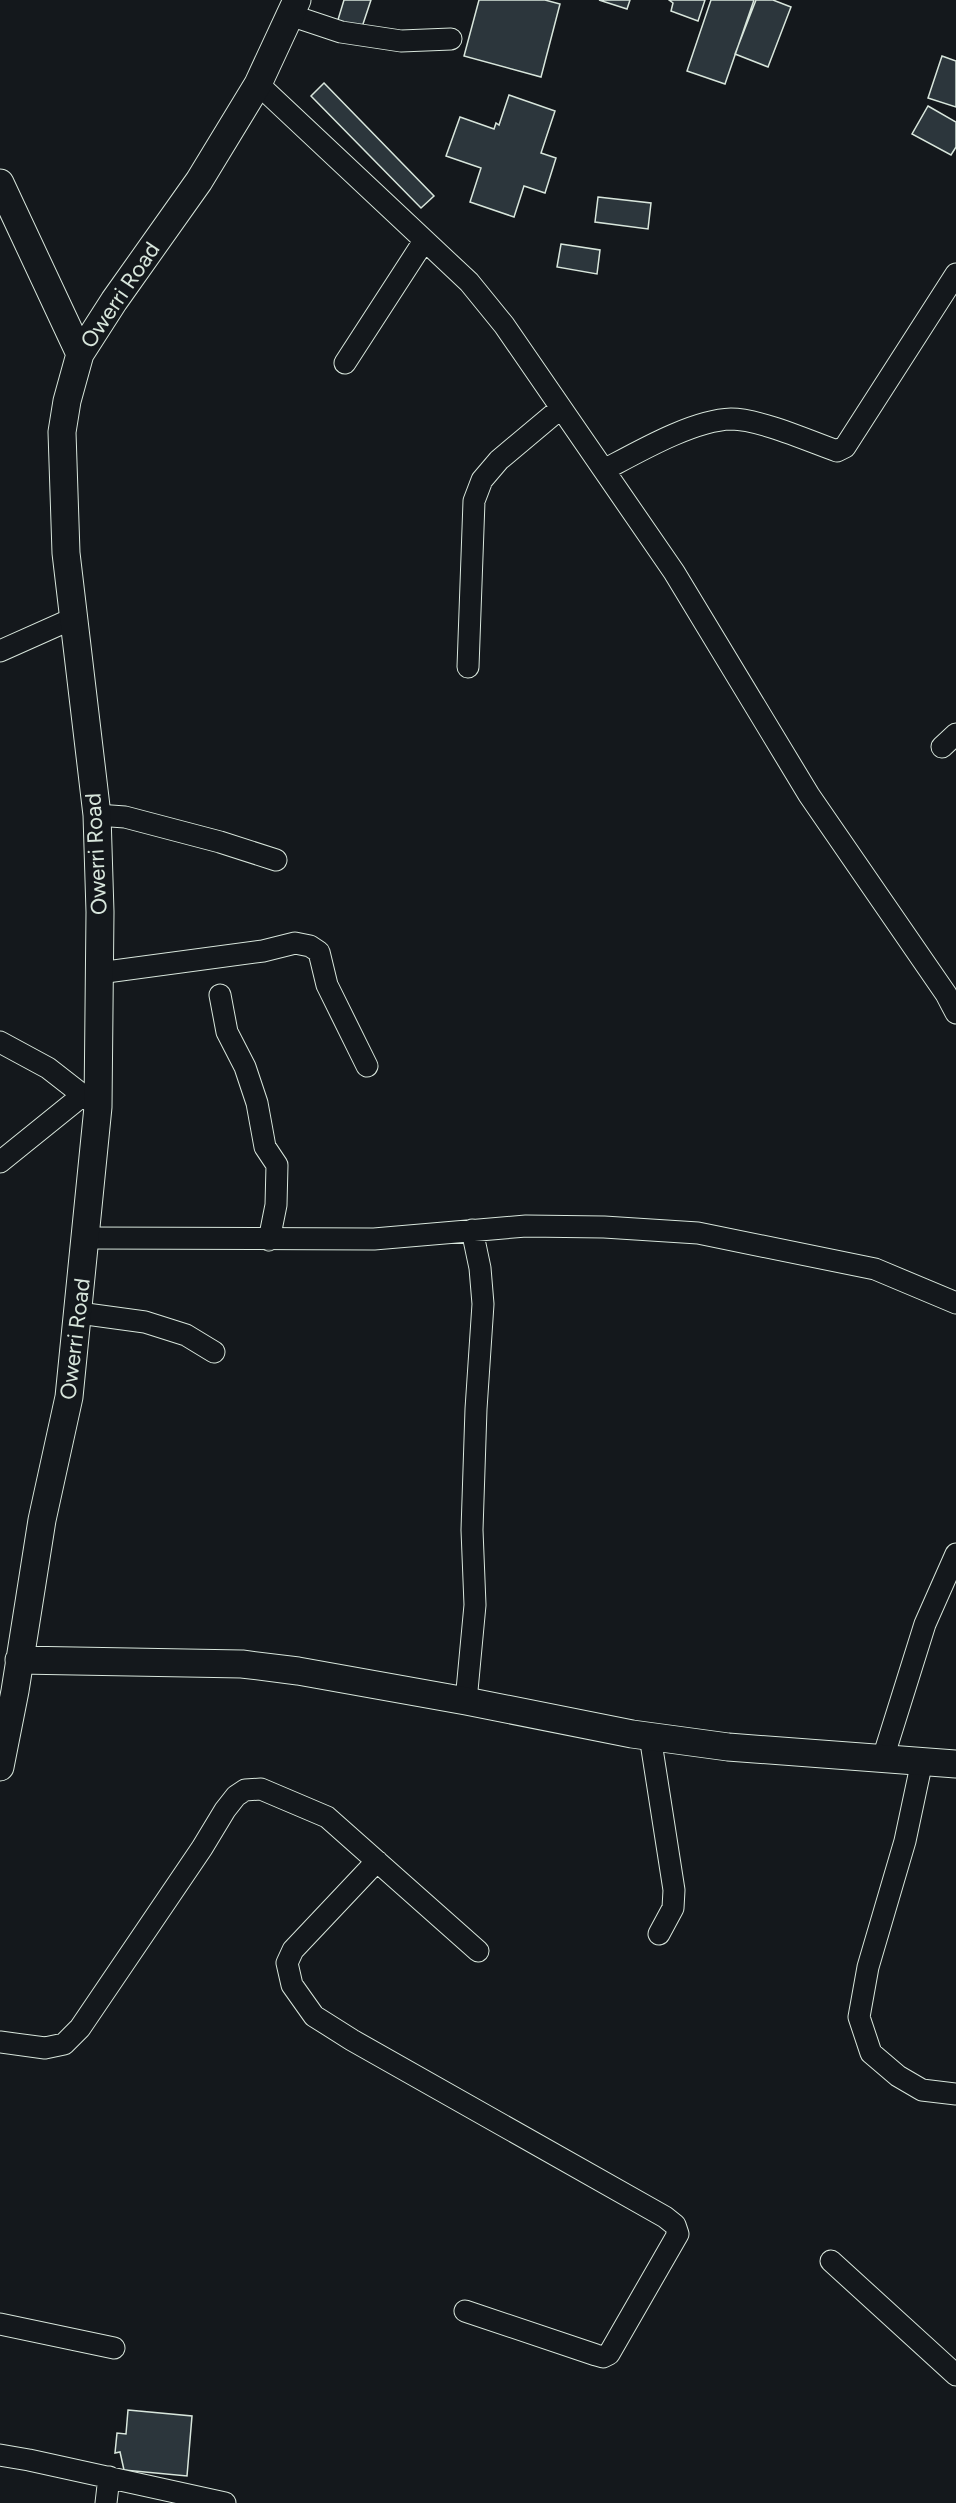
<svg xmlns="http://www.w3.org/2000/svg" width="956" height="2503" font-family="Figtree,sans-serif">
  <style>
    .building { fill: #2c363c; stroke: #d8e6dc; stroke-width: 1.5 }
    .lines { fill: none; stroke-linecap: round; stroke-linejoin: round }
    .minor-casing { stroke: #d8e6dc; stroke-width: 23 }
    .major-casing { stroke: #d8e6dc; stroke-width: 29 }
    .minor { stroke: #14181c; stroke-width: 21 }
    .major { stroke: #14181c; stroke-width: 27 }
    .labels { text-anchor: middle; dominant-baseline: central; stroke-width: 4.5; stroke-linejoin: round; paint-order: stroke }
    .street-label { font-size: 22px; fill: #d8e6dc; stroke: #14181c }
  </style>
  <rect width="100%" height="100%" fill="#14181c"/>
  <path class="building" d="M344 0H371L361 30 337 23Z
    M479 0H545L560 4 541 77 464 56Z
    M599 0H630L627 9Z
    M669 0H705L698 21 671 11 673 3Z
    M711 0H754L725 84 687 71Z
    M756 0H773L791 7 768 67 735 54Z
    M942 56 956 61V107L928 98Z
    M324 83 434 196 421 208 311 96Z
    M509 95 555 111 541 153 556 158 545 193 524 186 514 217 470 202 481 168 446 156 460 117 494 129 496 123 499 125Z
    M928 106 956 122V147L951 155 912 134Z
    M598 197 651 203 648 229 595 222Z
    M561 244 600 250 597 274 557 267Z
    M128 2410 192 2416 187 2476 124 2470 120 2452 115 2453 117 2433 126 2434Z"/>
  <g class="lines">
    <defs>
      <path id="minor" d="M290 15 341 32 401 41 451 39
        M258 84 469 282 504 325 674 572 809 795 946 994 956 1013
        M345 363 424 241
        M604 470C638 452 693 420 731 419 759 419 809 441 837 451L845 447 956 274
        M0 651 74 618
        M468 667 474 501 482 480 499 460 561 408
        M942 747 956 734
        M97 815 125 817 220 842 276 860
        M99 973 263 951 295 943 310 946 319 952 327 985 367 1066
        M220 995 227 1032 245 1067 257 1103 265 1147 277 1165 276 1205 269 1240
        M0 1042 48 1068 98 1107
        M0 1162 83 1095
        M86 1238 374 1239 526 1226 604 1227 698 1233 875 1269 956 1303
        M79 1313 145 1322 186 1335 214 1352
        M466 1701 475 1605 472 1530 476 1409 483 1304 480 1268 472 1230
        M650 1736 674 1890 673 1908 659 1934
        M883 1758 925 1624 956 1554
        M922 1761 905 1841 868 1967 859 2017 871 2053 898 2076 922 2090 956 2094
        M377 1861 293 1950 287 1963 292 1985 314 2016 352 2040 665 2217 675 2225 678 2234 609 2354 603 2357 596 2355 465 2311
        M0 2042 45 2048 64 2044 80 2028 202 1848 225 1810 236 1796 245 1790 261 1789 327 1817 478 1951
        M831 2261 956 2375
        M0 2324 114 2348
        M0 2455 29 2460 225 2503
        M106 2503 109 2477"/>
      <path id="major" d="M0 183 80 354
        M19 1660 242 1664 298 1671 466 1701 632 1734 728 1747 956 1764
        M0 1767 15 1691 42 1520 69 1397 98 1107 100 912 97 815 66 553 62 432 67 401 80 354 114 301 199 181 258 84 297 0"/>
    </defs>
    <use href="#minor" class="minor-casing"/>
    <use href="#major" class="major-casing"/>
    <use href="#minor" class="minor"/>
    <use href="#major" class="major"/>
  </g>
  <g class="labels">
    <g class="street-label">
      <text transform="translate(120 295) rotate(-56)">Owerri Road</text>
      <text transform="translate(96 854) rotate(-93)">Owerri Road</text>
      <text transform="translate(75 1339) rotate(-83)">Owerri Road</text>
    </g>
  </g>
</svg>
